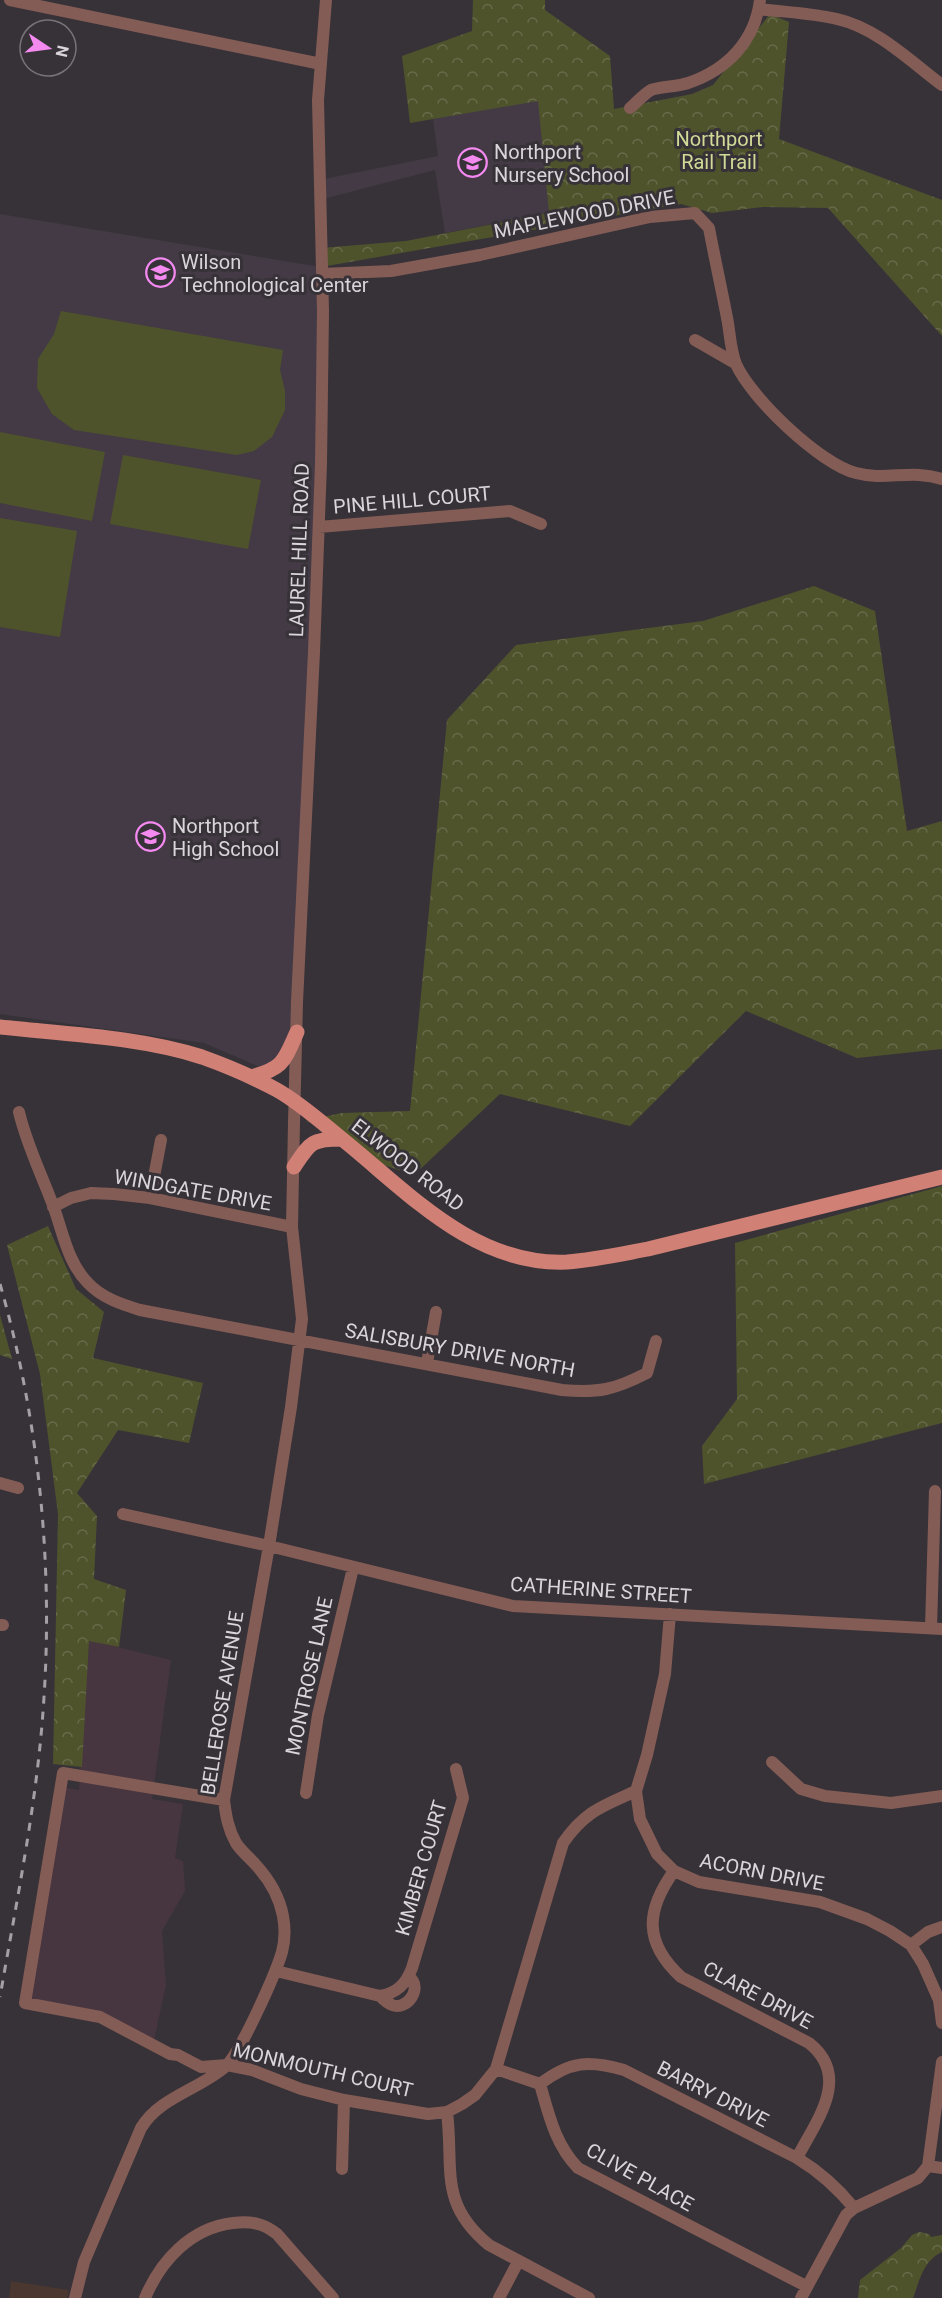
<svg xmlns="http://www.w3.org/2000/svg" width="942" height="2298" font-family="Roboto,sans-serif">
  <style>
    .commercial { fill: #4a372f }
    .industrial { fill: #473640 }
    .built { fill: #433a45 }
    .forest { fill: url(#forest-crowns) }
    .pitch { fill: #4f532c }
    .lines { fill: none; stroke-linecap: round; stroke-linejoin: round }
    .minor { stroke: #845c56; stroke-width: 12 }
    .major { stroke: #d18076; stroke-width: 15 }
    .rail { stroke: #a4a0a5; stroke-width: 3; stroke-dasharray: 8 8; stroke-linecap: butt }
    .labels { text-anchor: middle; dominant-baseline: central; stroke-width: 6; stroke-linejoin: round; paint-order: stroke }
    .park-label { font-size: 20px; fill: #d1da96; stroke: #373238 }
    .poi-label { font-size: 20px; fill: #d9d5da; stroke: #373238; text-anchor: start }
    .street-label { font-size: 20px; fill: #d9d5da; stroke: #373238 }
  </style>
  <defs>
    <pattern id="forest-crowns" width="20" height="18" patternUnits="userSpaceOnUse" patternTransform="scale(1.5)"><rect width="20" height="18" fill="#4f532c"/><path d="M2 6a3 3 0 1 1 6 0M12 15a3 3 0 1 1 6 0" fill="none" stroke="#686b4a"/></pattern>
  </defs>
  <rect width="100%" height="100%" fill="#373238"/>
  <path class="commercial" d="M11 2281 69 2290 67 2298H9Z"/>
  <path class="industrial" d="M89 1640 171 1660 152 1799 183 1804 175 1858 183 1861 185 1891 162 1931 166 1985 154 2040 29 1999 66 1788 79 1790Z"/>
  <path class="built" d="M539 100 549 213 445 233 435 170 323 199 324 179 438 156 433 119Z
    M0 214 321 267 315 574 294 1031 280 1060 267 1070 204 1043 0 1014Z"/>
  <path class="forest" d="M473 0H545V10L610 56 614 109 692 94 713 85 770 14 789 22 779 139 942 200V336L828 208 763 207 712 213 681 204 321 267V248L406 241 549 213 538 101 410 123 402 56 472 31Z
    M814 586 875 611 907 831 942 821V1049L857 1058 746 1011 630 1126 500 1094 414 1175 353 1155 329 1128 306 1121 341 1113 410 1111 447 720 516 645 703 621Z
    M942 1186V1423L704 1484 702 1446 737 1399 735 1243Z
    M48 1226 76 1289 104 1312 93 1358 203 1383 189 1443 118 1430 77 1493 97 1516 94 1579 126 1590 119 1647 89 1641 82 1767 53 1764 58 1514 40 1374 7 1245Z
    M0 1315 12 1359 0 1355Z
    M919 2232 929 2234 931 2237 942 2235V2252C923 2261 920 2280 913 2298H858L860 2280 901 2248 912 2235Z"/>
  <path class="pitch" d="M61 311 283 350 280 370 285 391V410L272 437 254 451 237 455 74 430 52 414 37 388 38 359 54 334Z
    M0 432 105 452 92 521 0 503Z
    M123 455 261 480 248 549 110 524Z
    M0 518 77 531 60 637 0 627Z"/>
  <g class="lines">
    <path class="minor" d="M10 0 321 64
      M759 9C784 12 812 13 837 19 877 28 910 61 942 85
      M630 108C636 103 644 94 651 90 663 86 677 87 688 83 727 70 755 41 760 0
      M322 274 391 271 480 255 650 217 695 213 709 228C715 260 722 291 728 323 730 336 731 352 736 364 751 398 820 464 856 473 885 481 912 469 942 479
      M695 340 735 363
      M319 527 510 511 541 524
      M19 1112C27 1146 42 1175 54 1208 63 1233 68 1263 88 1283 102 1298 121 1304 140 1310L562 1390C599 1393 614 1390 647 1373L656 1341
      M150 1198 161 1140
      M53 1207 71 1198 91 1193 114 1194 150 1198 292 1227
      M427 1363 436 1312
      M0 1483 18 1488
      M123 1514 269 1546 513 1606 942 1629
      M670 1614 665 1674 647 1755 636 1791 640 1819 657 1854 674 1871 699 1882 820 1902 867 1919 890 1931 911 1945 923 1964 939 2000 942 2023
      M0 1625H3
      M931 1628 935 1491
      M772 1762 801 1789 825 1796 891 1803 942 1796
      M306 1793 318 1715 353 1568
      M224 1800 63 1773 25 2003 100 2017 170 2054 178 2055 201 2067 227 2065 252 2070 301 2089 344 2100 428 2114 447 2112 462 2104 475 2095 496 2069 563 1843C585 1811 603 1806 636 1791
      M674 1871C646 1910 643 1942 681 1977L809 2043C852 2077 816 2121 797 2158
      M911 1945 928 1932 942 1927
      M276 1971 380 1996C397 1993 406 1984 412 1968L463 1798 456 1769
      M380 1996C383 1999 387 2003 392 2005 408 2011 423 1987 409 1977
      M496 2069 540 2084
      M540 2084C570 2061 589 2060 624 2070L797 2158C820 2172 837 2187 854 2208
      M540 2084C549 2115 555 2144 578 2168L806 2286
      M447 2112C454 2169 438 2203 489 2245L589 2298
      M928 2166 942 2062
      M928 2166 942 2168
      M342 2169 344 2100
      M75 2298 84 2262 141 2128C160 2097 198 2090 225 2067 240 2054 276 1973 282 1952 285 1941 285 1927 283 1916 279 1895 269 1879 255 1864 249 1857 241 1851 236 1843 228 1829 226 1816 224 1800L269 1546 291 1407 302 1319 292 1227 294 1123 297 1002 314 652 321 464 323 311 318 100 326 0
      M145 2298C161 2260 191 2228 233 2223 251 2221 263 2223 277 2234L333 2298
      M499 2298 518 2262
      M801 2298 846 2215 854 2208 918 2178 928 2166"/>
    <path class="major" d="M0 1027C64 1034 141 1037 202 1057 227 1066 253 1077 277 1090 300 1103 321 1122 342 1139 408 1192 474 1266 567 1262 594 1260 621 1254 648 1249L942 1177
      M251 1077C284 1068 284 1061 297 1032
      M294 1167C310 1143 311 1139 341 1139"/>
    <path class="rail" d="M0 1284C38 1416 53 1559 44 1697 38 1798 17 1898 0 1997"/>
  </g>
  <defs>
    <symbol id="school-ring" viewBox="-11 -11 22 22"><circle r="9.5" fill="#373238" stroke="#f489f0" stroke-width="1.5"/><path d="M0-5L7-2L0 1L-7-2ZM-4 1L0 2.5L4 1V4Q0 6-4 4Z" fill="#f489f0"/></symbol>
  </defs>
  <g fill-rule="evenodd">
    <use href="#school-ring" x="456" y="146" width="33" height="33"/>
    <use href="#school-ring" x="144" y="256" width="33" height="33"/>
    <use href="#school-ring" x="134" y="820" width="33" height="33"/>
  </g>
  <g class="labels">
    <g class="park-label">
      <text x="719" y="139">Northport<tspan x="719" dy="23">Rail Trail</tspan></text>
    </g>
    <g class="poi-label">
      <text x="494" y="152">Northport<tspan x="494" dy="23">Nursery School</tspan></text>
      <text x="181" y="262">Wilson<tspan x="181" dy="23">Technological Center</tspan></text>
      <text x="172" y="826">Northport<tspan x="172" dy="23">High School</tspan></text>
    </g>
    <g class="street-label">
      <text transform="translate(584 214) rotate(-11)">MAPLEWOOD DRIVE</text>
      <text transform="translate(412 500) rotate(-5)">PINE HILL COURT</text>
      <text transform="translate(299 550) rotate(-88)">LAUREL HILL ROAD</text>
      <text transform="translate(408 1165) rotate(38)">ELWOOD ROAD</text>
      <text transform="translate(193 1190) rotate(10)">WINDGATE DRIVE</text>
      <text transform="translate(460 1350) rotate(10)">SALISBURY DRIVE NORTH</text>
      <text transform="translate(601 1590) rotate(4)">CATHERINE STREET</text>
      <text transform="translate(309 1676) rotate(-78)">MONTROSE LANE</text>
      <text transform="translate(222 1703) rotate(-81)">BELLEROSE AVENUE</text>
      <text transform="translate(421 1868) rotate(-74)">KIMBER COURT</text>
      <text transform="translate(762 1872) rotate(11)">ACORN DRIVE</text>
      <text transform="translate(758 1995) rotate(28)">CLARE DRIVE</text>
      <text transform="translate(323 2070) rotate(13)">MONMOUTH COURT</text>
      <text transform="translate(713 2094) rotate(27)">BARRY DRIVE</text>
      <text transform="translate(640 2177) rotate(29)">CLIVE PLACE</text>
    </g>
  </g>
  <g transform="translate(48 48) rotate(103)"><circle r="28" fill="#373238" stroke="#787379" stroke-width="1.5"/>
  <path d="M0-4.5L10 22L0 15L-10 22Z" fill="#f489f0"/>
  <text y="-9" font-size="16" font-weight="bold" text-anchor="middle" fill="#d9d5da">N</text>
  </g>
</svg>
